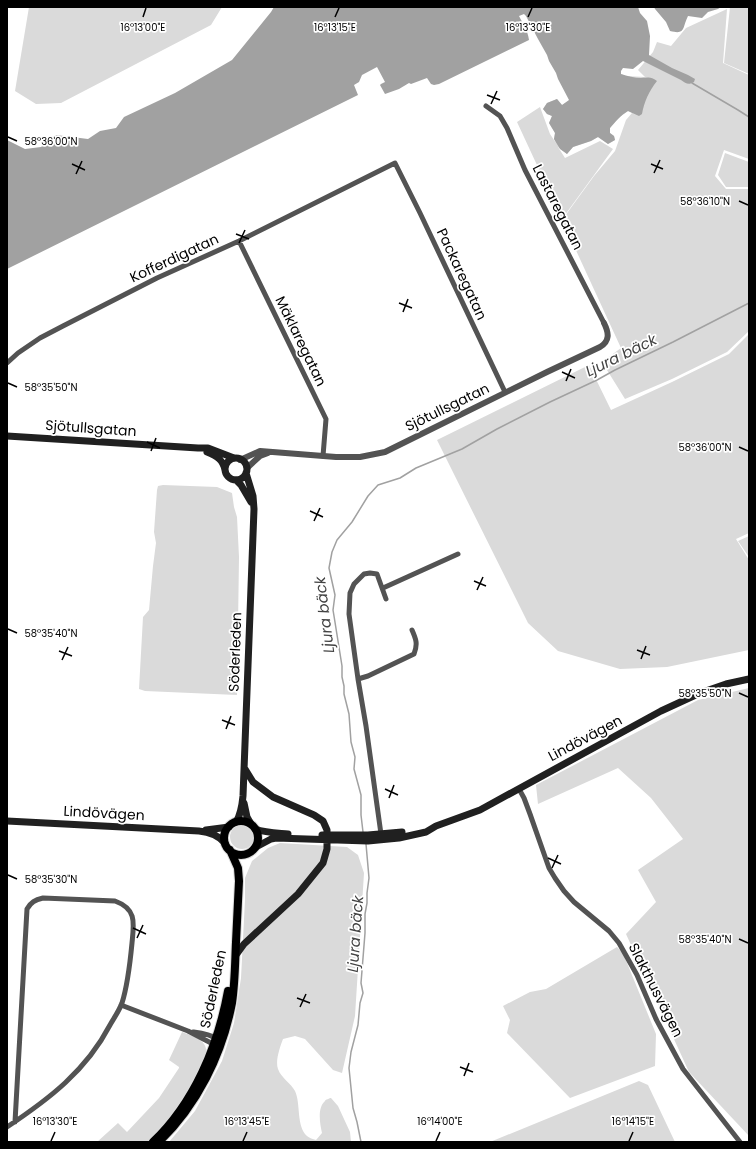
<svg xmlns="http://www.w3.org/2000/svg" width="756" height="1149" font-family="Poppins,sans-serif">
  <style>
    .green { fill: #dadada }
    .water { fill: #a1a1a1 }
    .lines { fill: none; stroke-linecap: round; stroke-linejoin: round }
    .stream { stroke: #a1a1a1; stroke-width: 1.5 }
    .primary-casing { stroke: #dbdbdb; stroke-width: 10 }
    .minor { stroke: #535353; stroke-width: 5 }
    .tertiary { stroke: #535353; stroke-width: 6 }
    .secondary { stroke: #202020; stroke-width: 7 }
    .primary { stroke: #000; stroke-width: 8 }
    .ticks { fill: none; stroke: #000; stroke-width: 1.5 }
    .labels { text-anchor: middle; dominant-baseline: central; stroke-width: 3.5; stroke-linejoin: round; paint-order: stroke }
    .street-label { font-size: 14px; fill: #000; stroke: #fff }
    .water-label { font-size: 15px; font-style: italic; fill: #424242; stroke: #fff }
    .ticks-label { font-size: 10px; text-anchor: middle; fill: #000; stroke: #fff; stroke-width: 3.5; stroke-linejoin: round; paint-order: stroke }
  </style>
  <rect width="100%" height="100%" fill="#fff"/>
  <path class="green" d="M29 7H222L211 25 61 103 36 104 15 91Z
    M730 7H749V74L724 63Z
    M727 9 723 63 749 75V159L724 150 715 176 726 189H749V331L727 352 672 379 625 399 602 362 621 348 562 220 594 176 615 151 626 120 632 113 628 111C621 115 615 122 610 128V133L614 136 615 140 608 144 598 137 591 141 573 147 567 154 558 147 565 158 600 141 613 149 562 219 517 122 540 107 550 134 556 143 554 139 555 133 549 123 552 116 547 114 543 109 547 103 557 99 562 105 621 74 626 76 645 77 638 70 653 52 657 42 671 46 686 28Z
    M725 153 749 162V187H726L718 175Z
    M749 334V533L736 539 749 560V650L667 667 620 669 558 651 528 623 437 440 589 365 611 410 672 382 729 354Z
    M163 485 217 487 232 493 234 507 237 517 239 557 237 695 145 691 139 689 143 617 149 610 153 566 156 543 154 532 157 490 158 486Z
    M749 536V557L738 541Z
    M749 688V1136L689 1072 626 934 656 902 638 870 683 839 651 798 618 768 538 804 536 785 698 700Z
    M230 837a12 12 0 1 1 24 0a12 12 0 1 1-24 0Z
    M280 843 347 847 358 855 364 873 355 1016 342 1073 333 1070 305 1039 295 1036 283 1039C280 1047 275 1061 278 1069 281 1078 291 1083 295 1091 301 1104 296 1126 307 1136 309 1138 313 1139 316 1140L322 1133C320 1124 317 1108 325 1101 325 1100 330 1098 331 1098L338 1106 350 1132 351 1142H169L195 1111 222 1061 234 1023 241 978 245 900V878L252 861 268 848Z
    M617 947 623 953 656 1034 655 1066 570 1098 507 1033 510 1020 503 1006 530 992 546 989Z
    M182 1032C190 1035 205 1039 206 1049 207 1053 205 1057 203 1061 192 1089 171 1122 148 1142H97L118 1123 127 1132 159 1098 179 1068V1067L169 1060Z
    M639 1081 648 1085 675 1142H490Z"/>
  <path class="water" d="M274 7H638L640 13 647 21 650 36 649 55 672 68 688 75 695 79 694 82C689 85 686 84 681 80L643 61 633 69 623 68 621 71V74C627 76 635 78 641 78 649 78 650 76 657 81 649 91 644 102 642 114L639 116 628 111C621 115 615 122 610 128V133L614 136 615 140 608 144 598 137 591 141 573 147 567 154 560 149 554 139 555 133 549 123 552 116 547 114 543 109 547 103 557 99 562 105 569 100 558 79 556 73 549 61 547 55 538 39 526 16 524 14 519 16C523 24 528 31 529 40L439 84 434 85 431 84 427 78 411 84 409 83 399 89 385 94 380 85 381 84 385 82 377 67 362 75 359 82 354 85 358 95 7 269V140L25 149 41 147 56 135 88 139 100 131 116 128 124 117 175 93 232 60 271 12Z
    M654 7H721L718 9 708 12 702 18 688 16C682 28 686 35 670 31L666 22 655 9Z"/>
  <g class="lines">
    <path class="stream" d="M692 83 738 110 749 117
      M363 832 361 815V795L354 769 355 757 351 742 349 714 344 694V686L342 677V666L334 616 333 610 335 595 329 568 332 552 337 540 352 522 368 496 378 485 400 478 416 468 462 449 497 429 550 402 597 380 615 370 673 342 749 303
      M361 1142 357 1122 353 1108 349 1068 351 1052 358 1025 360 1003 363 993 361 983 365 933V914L367 903V893L369 878 366 844"/>
    <defs>
      <path id="primary" d="M224 838a17 17 0 1 1 34 0a17 17 0 1 1-34 0Z
        M153 1142C194 1103 218 1046 228 991
        M159 1142C197 1105 222 1055 232 1003 235 983 235 963 236 942 237 922 238 901 239 881L238 868 230 850"/>
    </defs>
    <use href="#primary" class="primary-casing"/>
    <path class="minor" d="M486 106 500 116 507 128 525 170 604 323
      M239 241 326 419 323 456
      M7 363 18 353 40 338 63 326 157 278 239 241 395 163 420 213 505 392
      M383 588 458 554
      M358 679 349 614 350 593 354 584 364 574 370 573 377 574 386 599
      M519 789 524 798 530 814 549 868 555 878 564 891 574 902 609 931 619 943 637 975 656 1019 683 1069 740 1142
      M381 834 366 726 358 679 368 676 414 654C418 644 416 639 412 630
      M121 1005 188 1031 213 1044H216
      M193 1032C201 1033 210 1034 217 1039
      M7 1127C49 1099 86 1071 110 1025 114 1018 119 1011 122 1003 128 984 130 964 132 943 134 923 137 909 115 901L43 898C35 900 31 902 27 909L15 1122"/>
    <path class="tertiary" d="M240 460 260 451 336 457H360L385 452 547 372 600 347C610 341 609 333 604 323
      M247 468 260 456 268 453"/>
    <path class="secondary" d="M7 436 198 448H208L234 458
      M207 452C217 456 223 460 225 470
      M225 469a11 11 0 1 1 22 0a11 11 0 1 1-22 0Z
      M236 480 241 485 251 502
      M244 803 247 817 251 824
      M7 821 199 831C210 832 218 835 225 843
      M236 822C241 814 242 806 243 796L254 509 253 496 246 473
      M255 829C266 833 277 833 288 834
      M206 830 229 827
      M322 835H368L402 832
      M256 847 271 839 276 838 368 841 399 838 426 832 436 826 480 810 661 711 700 693 726 684 749 679
      M236 955 244 944 298 894 323 863 327 849V830L323 821 314 815 273 797 253 782 245 769"/>
    <use href="#primary" class="primary"/>
  </g>
  <path class="ticks" d="M143 17 146 8M335 17 339 8M528 17 532 8M487 95 500 100M491 104 497 91M8 137 17 141M72 164 85 170M651 164 663 169M654 173 660 160M76 174 82 161M739 201 748 205M236 234 249 239M239 243 245 230M399 303 412 308M403 312 408 299M562 372 575 378M566 381 571 369M8 383 17 387M147 442 160 448M739 447 748 451M151 451 156 438M310 511 323 517M314 521 320 508M474 581 486 586M477 590 483 577M8 629 17 633M637 650 650 655M59 651 72 656M641 659 646 646M62 660 68 647M739 693 748 697M222 720 235 725M226 729 231 716M385 789 398 795M389 798 394 785M548 858 561 864M552 868 558 855M8 875 17 879M133 928 146 934M137 938 143 925M739 939 748 943M297 998 310 1003M300 1007 306 994M460 1067 473 1072M464 1076 469 1063M51 1141 55 1132M243 1141 247 1132M436 1141 440 1132M629 1141 633 1132"/>
  <g class="labels">
    <g class="street-label">
      <text transform="translate(558 207) rotate(63)">Lastaregatan</text>
      <text transform="translate(174 258) rotate(-25)">Kofferdigatan</text>
      <text transform="translate(462 274) rotate(65)">Packaregatan</text>
      <text transform="translate(301 341) rotate(64)">Mäklaregatan</text>
      <text transform="translate(447 407) rotate(-26)">Sjötullsgatan</text>
      <text transform="translate(91 428) rotate(4)">Sjötullsgatan</text>
      <text transform="translate(235 652) rotate(-88)">Söderleden</text>
      <text transform="translate(585 738) rotate(-28)">Lindövägen</text>
      <text transform="translate(104 813) rotate(3)">Lindövägen</text>
      <text transform="translate(213 989) rotate(-78)">Söderleden</text>
      <text transform="translate(656 990) rotate(63)">Slakthusvägen</text>
    </g>
    <g class="water-label">
      <text transform="translate(621 355) rotate(-26)">Ljura bäck</text>
      <text transform="translate(324 615) rotate(-97)">Ljura bäck</text>
      <text transform="translate(355 934) rotate(-86)">Ljura bäck</text>
    </g>
  </g>
  <g class="ticks-label">
    <text x="143" y="31">16°13'00"E</text>
    <text x="335" y="31">16°13'15"E</text>
    <text x="528" y="31">16°13'30"E</text>
    <text x="51" y="145">58°36'00"N</text>
    <text x="705" y="205">58°36'10"N</text>
    <text x="51" y="391">58°35'50"N</text>
    <text x="705" y="451">58°36'00"N</text>
    <text x="51" y="637">58°35'40"N</text>
    <text x="705" y="697">58°35'50"N</text>
    <text x="51" y="883">58°35'30"N</text>
    <text x="705" y="943">58°35'40"N</text>
    <text x="55" y="1125">16°13'30"E</text>
    <text x="247" y="1125">16°13'45"E</text>
    <text x="440" y="1125">16°14'00"E</text>
    <text x="633" y="1125">16°14'15"E</text>
  </g>
  <rect width="756" height="1149" fill="none" stroke="#000000" stroke-width="16"/>
</svg>
